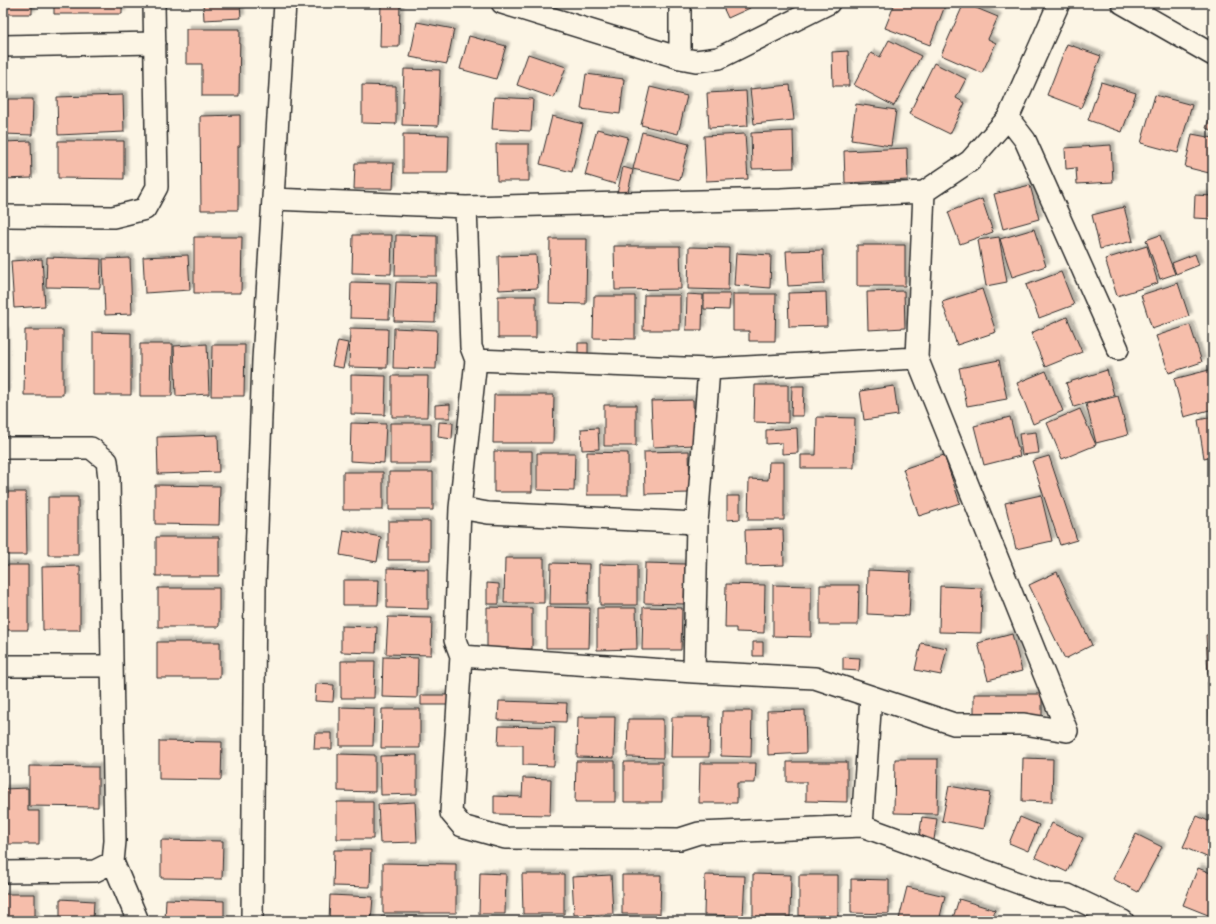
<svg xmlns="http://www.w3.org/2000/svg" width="1216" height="924" font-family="'Patrick Hand',sans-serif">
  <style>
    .building { fill: #f6beab; stroke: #2b2b2b; filter: url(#shadow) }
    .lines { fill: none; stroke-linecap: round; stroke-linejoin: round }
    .minor-casing { stroke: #2b2b2b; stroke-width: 24 }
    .minor { stroke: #fcf5e5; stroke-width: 21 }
  </style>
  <defs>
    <filter id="shadow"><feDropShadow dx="3.5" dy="-3.5" stdDeviation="1" flood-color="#0004"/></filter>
  </defs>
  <rect width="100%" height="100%" fill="#fcf5e5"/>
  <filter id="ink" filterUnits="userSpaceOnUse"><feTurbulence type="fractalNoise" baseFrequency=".025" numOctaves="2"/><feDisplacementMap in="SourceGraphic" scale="8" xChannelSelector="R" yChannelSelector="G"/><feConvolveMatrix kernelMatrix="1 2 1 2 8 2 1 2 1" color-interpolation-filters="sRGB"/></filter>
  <g filter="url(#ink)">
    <path class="building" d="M3 3H32V14H3Z
      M54 3H122V14H54Z
      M203 3H240L241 18 204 20Z
      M381 3H400L399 47H380Z
      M721 3H748L750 8 728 18Z
      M895 3H946L930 45 885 28Z
      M964 3 998 17 988 39 996 43 982 73 941 55Z
      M417 22 454 29 447 64 410 57Z
      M186 29H240L239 96H202V64H186Z
      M469 36 506 46 496 79 460 69Z
      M889 40 921 56 894 106 854 85 871 53 880 57Z
      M1067 44 1101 56 1081 108 1047 95Z
      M848 51 849 86H833L832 52Z
      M528 54 566 67 554 98 517 85Z
      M934 63 966 79 956 98 965 103 950 134 909 114Z
      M404 69 440 70 438 126 402 125Z
      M586 74 624 79 620 114 581 109Z
      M1101 82 1136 93 1122 132 1088 120Z
      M362 85 396 86V124L362 123Z
      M790 85 794 120 754 124 750 89Z
      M650 87 687 96 678 134 641 125Z
      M746 91 748 126 709 128 707 93Z
      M123 95 124 132 58 135 57 97Z
      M1155 95 1192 105 1178 153 1141 143Z
      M494 97 533 99 531 131 492 129Z
      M3 99H33L32 135 3 134Z
      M856 104 896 110 891 146 851 140Z
      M1213 108V131L1206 128Z
      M240 115V146H238V210H201L200 116Z
      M552 116 583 124 572 172 540 164Z
      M597 129 628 137 615 184 585 175Z
      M793 131 794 168 752 169 751 133Z
      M642 132 689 144 680 180 633 169Z
      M403 134 449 135 448 173H403Z
      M745 134 748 179 706 181 704 136Z
      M1192 134 1213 138V174L1185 167Z
      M31 141 32 178 3 179V142Z
      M58 141H124V179L58 178Z
      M496 144H529V181H497Z
      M1111 145 1113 182 1077 184 1076 168 1066 169 1065 148Z
      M907 148 908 180 845 183 844 151Z
      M355 163H394L393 189H354Z
      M623 167 633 170 627 196 617 194Z
      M1030 185 1039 219 1003 229 994 194Z
      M1195 195 1213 196V219L1194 218Z
      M982 199 993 232 960 244 948 212Z
      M1124 207 1133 241 1100 249 1092 215Z
      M1212 228H1213V261H1211Z
      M1034 229 1046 266 1012 277 1000 239Z
      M353 235H392L391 274 352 273Z
      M396 235 437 236V276H395Z
      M1160 235 1175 274 1160 279 1146 240Z
      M194 237H242L241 293H194Z
      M999 237 1007 282 986 286 978 240Z
      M550 239H587L586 304 549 303Z
      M857 245H905V286H857Z
      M614 246H680L681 289 615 290Z
      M1147 246 1158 283 1117 296 1105 259Z
      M689 247 729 248 728 290 688 289Z
      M823 250 824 284 788 286 786 251Z
      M736 253 771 255 770 288 734 285Z
      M1195 254 1199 265 1176 274 1172 263Z
      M188 255 190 290 145 293 143 257Z
      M536 255 538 288 499 290 498 256Z
      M47 257 101 259 100 288 46 287Z
      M130 258 132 314 105 315 103 259Z
      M42 259 45 306 14 308 11 261Z
      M1061 272 1074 305 1039 318 1026 285Z
      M351 282 390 283 389 319 350 318Z
      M396 282 436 283 435 322 394 321Z
      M1178 283 1189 316 1152 329 1141 295Z
      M982 289 996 332 957 345 942 302Z
      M904 291 905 328 868 330 867 292Z
      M826 292 827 326 789 327 788 293Z
      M687 294 703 295 702 330H686Z
      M704 294H730L729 310 704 309Z
      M733 294H776L775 341H749V331H733Z
      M644 295H680V330H643Z
      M498 296H536V338H498Z
      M594 296H635V339L593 338Z
      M1067 317 1082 352 1045 367 1031 333Z
      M1190 325 1202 362 1169 373 1156 336Z
      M350 328 388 329 387 368 349 367Z
      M394 328 437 330 436 369 393 368Z
      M25 330H63V395H24Z
      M3 331H5L6 395H3Z
      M93 332 131 333V395H93Z
      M338 341 348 343 343 368 332 366Z
      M578 343H588V356H578Z
      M140 344H173L172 396H140Z
      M207 344 209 394 176 396 174 346Z
      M212 345H245L244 396H211Z
      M999 360 1007 399 967 406 959 368Z
      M1213 369V409L1184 417 1174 379Z
      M1107 370 1114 395 1074 407 1066 383Z
      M1046 371 1063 411 1033 424 1017 383Z
      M351 375 386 376 385 415 351 414Z
      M392 376H428L427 417H392Z
      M755 385H788V423L754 422Z
      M792 386H804L803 416H791Z
      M894 386 898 415 864 420 860 391Z
      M494 395H554L553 443H493Z
      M1118 396 1128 435 1096 443 1086 404Z
      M693 400 694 445 653 447 651 401Z
      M450 404V418H435V405Z
      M604 405H636V446H604Z
      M1080 409 1096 445 1062 459 1047 423Z
      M817 417 855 418 854 468H801V455H816Z
      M1010 417 1020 456 984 465 974 426Z
      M1213 417V456L1204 458 1198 420Z
      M439 422 453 423 452 439 438 437Z
      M351 423 386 424 384 463 350 461Z
      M390 423H431V464H390Z
      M598 428 599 449 582 450 581 429Z
      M797 428 798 453 782 454V443L766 444V430Z
      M1036 432 1039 453 1022 455 1019 434Z
      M218 435 219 472 158 474 157 437Z
      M494 451H532V492H494Z
      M689 451 690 493 645 494 644 452Z
      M587 452 628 453V495H587Z
      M537 453H575L574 491 537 490Z
      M944 455 960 503 919 516 903 469Z
      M1049 456 1077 540 1060 545 1032 461Z
      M769 462H784V520H748L749 479 768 480Z
      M343 472H383V510H343Z
      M389 472H433V510H389Z
      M155 485 220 486 219 525 155 524Z
      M3 492H26L27 555H3Z
      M1041 495 1052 541 1016 549 1005 503Z
      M727 496H740V519L727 520Z
      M48 497H78V555H48Z
      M388 521H430V560H388Z
      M783 529 784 565 746 566 745 530Z
      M344 530 381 537 377 562 340 555Z
      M156 537H219V576H156Z
      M505 558H544V603H504Z
      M551 563 589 564 588 604H550Z
      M645 563 685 564 684 604 644 603Z
      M600 564 637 565V605H600Z
      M3 565H28V630H3Z
      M80 566V630H43L42 567Z
      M387 568 428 569V609L387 608Z
      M868 570 911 572 909 616 867 614Z
      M1057 572 1092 645 1065 659 1029 585Z
      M343 580H379L378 605H343Z
      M487 583 499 584V604H487Z
      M726 584 765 585 764 633 736 632V628H725Z
      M773 585 811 586V637L773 636Z
      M820 585H859L858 625H820Z
      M940 586 982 588 981 633 939 632Z
      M158 588H219V627H158Z
      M487 607 532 608V649L487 648Z
      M546 607 590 608 589 648H546Z
      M643 607 682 608 681 650H642Z
      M597 608H636L637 649 597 650Z
      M388 617 432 618 431 655 386 654Z
      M341 626 377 627 376 653 341 652Z
      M1012 634 1022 671 988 680 978 643Z
      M1206 635H1213V674L1208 675Z
      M157 642H220V678H157Z
      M753 642H763V656H753Z
      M921 643 947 648 941 675 915 670Z
      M383 657 418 658 417 698 382 697Z
      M843 657 860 658 859 671 843 670Z
      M341 661H375L374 698H341Z
      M1208 682H1213V742H1210Z
      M316 684 334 685 333 702 315 701Z
      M974 694H1042V718L974 717Z
      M421 695H448L447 705H421Z
      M499 701 567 703 566 722 498 720Z
      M340 707 374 708 373 746H340Z
      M382 709H420V748H381Z
      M805 710 806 753 768 755 767 711Z
      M722 711H752L751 757 721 756Z
      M578 717H615L614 758 577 757Z
      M672 717H710L709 757H671Z
      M628 719H663V758L627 757Z
      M499 726 555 727 554 766 523 765V745H498Z
      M315 733H332V749H314Z
      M159 741 222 742 221 780 159 779Z
      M338 754 375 755V792L338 791Z
      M417 755V794L381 795 380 756Z
      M1023 758 1053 759 1052 802 1022 801Z
      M895 759H938L937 814 894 813Z
      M576 761H615V802H575Z
      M624 762H662V802H624Z
      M787 762H847V802L806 801V782H787Z
      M700 763H756L755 783H737V803H699Z
      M29 766 98 767V807L29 806Z
      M523 778 551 779 550 815 494 814V796L522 797Z
      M949 786 990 793 984 829 942 821Z
      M28 788V811H39V844H3V789Z
      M337 802H373V839H337Z
      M415 802 417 842 380 843 378 804Z
      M1197 816 1213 823V850L1209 858 1183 847Z
      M922 817 937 819 934 840 919 838Z
      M1020 817 1039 825 1028 851 1009 843Z
      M1052 823 1083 838 1067 872 1035 857Z
      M1136 834 1162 847 1138 892 1113 879Z
      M161 840 223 841 222 879 161 878Z
      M334 850H371L370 887 333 886Z
      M383 863 456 864V913H383Z
      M1198 868 1213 874V917L1183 905Z
      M480 873 506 874 505 914H479Z
      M522 874H564V914H523Z
      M753 874 791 875 790 917H753Z
      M611 875 613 914 574 915 572 877Z
      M622 875H661L660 914H622Z
      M705 875 745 876 743 916 704 915Z
      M799 875H838V916H799Z
      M851 879 889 880V914L851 913Z
      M907 887 945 896 939 921H908L899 919Z
      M3 894H35V921H3Z
      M330 895 373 897 371 921H329Z
      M60 899 94 901 93 921H60Z
      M166 899 224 901V921H165Z
      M959 899 995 910 992 921H952Z
      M381 917 420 918V921H381Z
      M614 919 659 920V921H614Z
      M486 920H515V921H486Z
      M583 920H610V921H583Z
      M798 920H835V921H798Z"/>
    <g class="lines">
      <defs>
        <path id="minor" d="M502 3 680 58 696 61 719 58 829 3
          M1122 3 1213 55
          M3 46 155 43
          M680 58V3
          M1008 118 1025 140 1118 349
          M273 199 466 207 781 199 924 192 970 161 1008 118 1059 3
          M466 207 471 347 476 360 460 508 455 640 461 656 451 813 462 826 505 838 680 839 699 833 862 826 1049 894 1068 895 1123 921
          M3 216 113 217 145 209 157 187 154 3
          M476 360 709 369 917 358
          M3 448H91L107 461 109 478 115 841 113 862 95 871 3 872
          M460 508 488 513 697 523
          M461 656 694 672 815 678 954 724H1024L1067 731 917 358 924 192
          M3 666H112
          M694 672 697 523 709 369
          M862 826 871 697
          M113 862 138 921
          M252 921 255 584 263 360 285 3"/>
      </defs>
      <use href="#minor" class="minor-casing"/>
      <use href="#minor" class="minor"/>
    </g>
  </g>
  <rect width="1216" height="924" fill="none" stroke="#fcf5e5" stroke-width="16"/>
  <rect x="8" y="8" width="1200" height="908" fill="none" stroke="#2b2b2b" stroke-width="1.5" filter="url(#ink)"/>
</svg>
